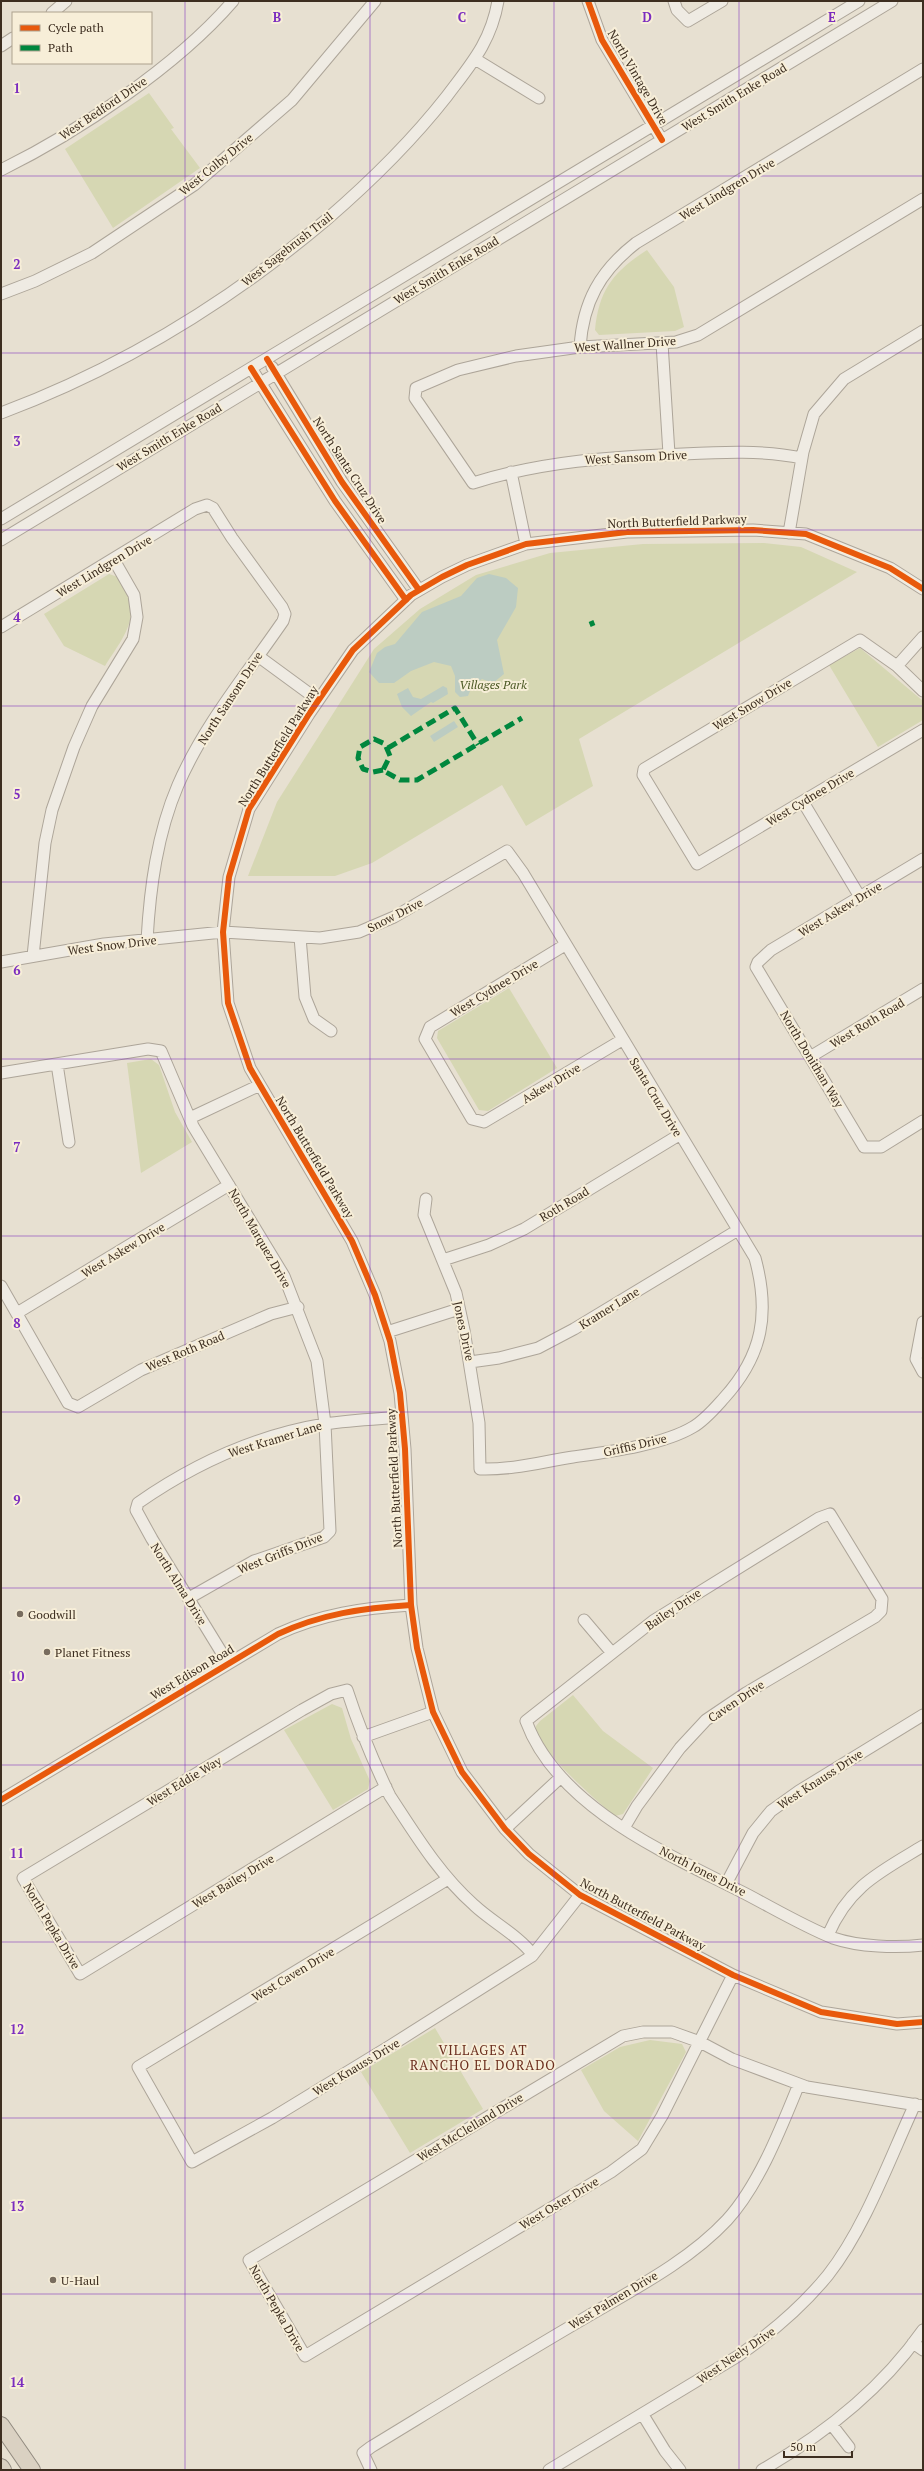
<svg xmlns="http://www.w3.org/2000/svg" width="924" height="2471" font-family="'PT Serif',serif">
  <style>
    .green { fill: #d6d7b3 }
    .water { fill: #bcccc2 }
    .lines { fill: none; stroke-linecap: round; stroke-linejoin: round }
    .minor-casing { stroke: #ada599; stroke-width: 13 }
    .highway-casing { stroke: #928b80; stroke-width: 18 }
    .minor { stroke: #efebe3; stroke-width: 11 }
    .highway { stroke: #dad1c2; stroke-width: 16 }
    .quiet { stroke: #00873e; stroke-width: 5; stroke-dasharray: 10 5; stroke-linecap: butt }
    .cycleway-casing { stroke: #f7eed8; stroke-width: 8 }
    .cycleway { stroke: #e8590c; stroke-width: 6 }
    .grid { fill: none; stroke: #7b2cbf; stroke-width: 1; stroke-opacity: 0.55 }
    .poi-dot { fill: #786c5e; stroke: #f7eed8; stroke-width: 1.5 }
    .labels { text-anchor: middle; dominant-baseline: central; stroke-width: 4; stroke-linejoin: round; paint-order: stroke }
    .street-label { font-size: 12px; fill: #3d2e20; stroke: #f7eed8 }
    .park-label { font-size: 12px; font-style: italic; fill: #4d5a26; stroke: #f7eed8 }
    .poi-label { font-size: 12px; fill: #3d2e20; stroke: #f7eed8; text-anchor: start }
    .neighbourhood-label { font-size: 13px; letter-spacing: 1px; fill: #6b2e1e; stroke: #f7eed8 }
    .grid-label { font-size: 13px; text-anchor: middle; font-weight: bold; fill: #7b2cbf; stroke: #f7eed8; stroke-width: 4; stroke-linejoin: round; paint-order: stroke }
  </style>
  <rect width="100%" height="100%" fill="#e7e0d1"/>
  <path class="green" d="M149 93 174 128 171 129 200 168 113 228 65 149Z
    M647 250 674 287 684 327 675 331 599 335 595 330C599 290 613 272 647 250Z
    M764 543 801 547 857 572 579 739 593 786 526 826 502 785 372 863 335 876H248L277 802 374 649 420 609 476 575 550 553 643 544Z
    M109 574 118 577C122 583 128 591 130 598 137 624 117 646 105 666L64 646 44 614Z
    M860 648 923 701V720L878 747 829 665Z
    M509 988 557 1068 488 1111 479 1110 437 1038 438 1031Z
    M151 1059 159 1065 175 1112 192 1142 141 1173 127 1063Z
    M573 1695 603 1731 653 1768 623 1814 615 1816C600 1804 531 1744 536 1726L540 1721Z
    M332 1704 342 1708 351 1739 370 1781 368 1789 333 1810 284 1730Z
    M435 2028 483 2109 410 2153 361 2072Z
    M650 2040 682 2044 686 2052 638 2141 604 2111 581 2070 620 2047Z"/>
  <path class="water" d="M489 574 506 578 518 588 516 607 497 640 504 674 493 683 482 679 472 686 468 696 460 697 455 692V676L451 666 434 662 411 671 394 683H379L369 672 377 653 385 647 395 644 422 612 461 596 477 578Z
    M443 686 447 688 448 694 433 703 431 702 411 716 402 707 397 694 408 688 413 697 421 699Z
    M454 721 458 727 434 742 430 736Z"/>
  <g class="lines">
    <defs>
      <path id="minor" d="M588 1 602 40 662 140
        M674 1 677 10 688 21 722 1
        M52 13 66 1
        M1 46 13 38
        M475 59 539 98
        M1 170C78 132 177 66 233 1
        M1 294 35 281 92 253 194 185 292 100 375 1
        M662 343 669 454
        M580 347C583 302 600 271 636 243L923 69
        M272 367 342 482 419 590
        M251 368 335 501 406 600
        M1 413C121 368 229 302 326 220 370 182 411 142 447 96 471 64 491 42 498 1
        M802 458C763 450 722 452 683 454 610 457 543 461 473 483L415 398 416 388 458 370 516 356 580 347 676 342 698 335 923 199
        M511 472 526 544
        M1 519 859 1
        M789 533 803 452 814 414 844 379 923 331
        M1 540 892 1
        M923 589 890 568 806 534 753 530 627 532 526 544 467 565 442 577 411 595 353 650 309 714 249 809 229 877 223 932 228 1003 250 1068 352 1241 375 1295 390 1341 400 1393 405 1449 411 1605 417 1648 433 1712 462 1772 505 1829 529 1854 580 1895 733 1975 821 2012 897 2024 923 2022
        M1 627 195 509 207 505 213 508 232 538 282 607 285 614 283 621C246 675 204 725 178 785 157 834 150 888 147 940
        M258 656 318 700
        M897 666 923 637
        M923 691 897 666 860 640 644 769 643 775 697 864 923 730
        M803 802 860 897
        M923 859 771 950 758 962 756 967 864 1147H881L923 1121
        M300 937 305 997 314 1019 331 1031
        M565 945 430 1027 425 1039 472 1119 484 1122 622 1040
        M33 956 45 843 52 810 74 747 92 706 133 639 137 617 134 595 114 560
        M1 962 104 944 223 932 320 938 359 932 394 917 507 851 523 873 755 1258C770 1313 763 1355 724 1398 715 1408 705 1420 693 1427 663 1445 608 1452 573 1457 541 1462 512 1470 480 1469L479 1423 464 1330 456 1293 424 1215 426 1199
        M810 1057 923 989
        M57 1064 69 1142
        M1 1073 148 1049 161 1051 193 1126 284 1276 317 1361 325 1424 330 1531 324 1537 254 1561 189 1598
        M190 1118 260 1085
        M443 1260 489 1245 524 1229 679 1135
        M1 1286 68 1403 78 1407 141 1370 271 1314 298 1307
        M17 1313 229 1185
        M923 1322 916 1359 923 1372
        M387 1332 459 1309
        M470 1362 499 1358 538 1348 574 1329 738 1230
        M584 1620 612 1653
        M228 1663 152 1539 136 1510 138 1503C194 1464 258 1435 325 1424 350 1420 377 1419 402 1417
        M363 1737 433 1712
        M386 1787 80 1974 23 1878 302 1710 331 1694 347 1690C359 1727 373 1761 390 1796 415 1834 439 1874 474 1905 492 1922 518 1935 533 1955
        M1 1800 278 1634C321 1614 363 1608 411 1605
        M624 1828 637 1806 680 1748 706 1720 746 1693 875 1617 881 1611 882 1599 830 1514 819 1518 653 1621 526 1721C558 1808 668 1854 744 1893 773 1908 803 1926 833 1938 859 1947 897 1948 923 1945
        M505 1829 561 1777
        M448 1879 138 2067 192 2162 272 2118 390 2046 532 1956 580 1895
        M726 1884 753 1833 771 1811 799 1791 923 1715
        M828 1935C849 1886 880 1872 923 1846
        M733 1975 662 2116 642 2149 611 2172 305 2356 249 2260 623 2036 643 2032H672L700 2042 732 2059 807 2087 923 2106
        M913 2343 923 2350
        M643 2415 665 2451 680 2470
        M832 2425 849 2447
        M371 2470 363 2453 371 2447C440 2405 508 2363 578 2322 628 2292 687 2263 727 2220 759 2185 781 2128 799 2084
        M549 2470 738 2356C771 2333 802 2307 828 2275 865 2228 890 2158 915 2104
        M762 2470C825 2434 881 2390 923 2330"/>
      <path id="highway" d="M1 2425 32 2470
        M1 2467 3 2470"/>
    </defs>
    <use href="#minor" class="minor-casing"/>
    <use href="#highway" class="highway-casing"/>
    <use href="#minor" class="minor"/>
    <use href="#highway" class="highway"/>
    <path class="quiet" d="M591 621 593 626
      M388 748 455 708 478 745
      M383 770 373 772 363 769 358 758 360 747 374 739 385 744 390 756 383 770 384 771 400 780H417L522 718"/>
    <defs>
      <path id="cycleway" d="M588 1 602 40 662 140
        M267 359 342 482 419 590
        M251 368 335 501 406 600
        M923 589 890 568 806 534 753 530 627 532 526 544 467 565 442 577 411 595 353 650 309 714 249 809 229 877 223 932 228 1003 250 1068 352 1241 375 1295 390 1341 400 1393 405 1449 411 1605 417 1648 433 1712 462 1772 505 1829 529 1854 580 1895 733 1975 821 2012 897 2024 923 2022
        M1 1800 278 1634C321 1614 363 1608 411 1605"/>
    </defs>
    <use href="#cycleway" class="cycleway-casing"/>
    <use href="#cycleway" class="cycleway"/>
  </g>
  <path class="grid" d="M185 1V2470M370 1V2470M554 1V2470M739 1V2470M1 176H923M1 353H923M1 530H923M1 706H923M1 882H923M1 1059H923M1 1236H923M1 1412H923M1 1588H923M1 1765H923M1 1942H923M1 2118H923M1 2294H923"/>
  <g class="poi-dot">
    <circle cx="20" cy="1614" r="4"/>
    <circle cx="47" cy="1652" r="4"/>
    <circle cx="53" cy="2280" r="4"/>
  </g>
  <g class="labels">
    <g class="street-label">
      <text transform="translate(638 77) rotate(60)">North Vintage Drive</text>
      <text transform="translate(734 97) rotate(-31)">West Smith Enke Road</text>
      <text transform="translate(103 108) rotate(-34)">West Bedford Drive</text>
      <text transform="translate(216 164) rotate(-39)">West Colby Drive</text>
      <text transform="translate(727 189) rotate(-31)">West Lindgren Drive</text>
      <text transform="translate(287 249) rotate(-38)">West Sagebrush Trail</text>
      <text transform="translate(446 270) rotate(-31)">West Smith Enke Road</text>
      <text transform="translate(625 344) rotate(-4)">West Wallner Drive</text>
      <text transform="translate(169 437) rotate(-31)">West Smith Enke Road</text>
      <text transform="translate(636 457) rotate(-3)">West Sansom Drive</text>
      <text transform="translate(350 470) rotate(57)">North Santa Cruz Drive</text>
      <text transform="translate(677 521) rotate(-2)">North Butterfield Parkway</text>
      <text transform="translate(104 566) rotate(-31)">West Lindgren Drive</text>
      <text transform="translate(230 698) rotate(-57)">North Sansom Drive</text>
      <text transform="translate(752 704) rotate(-31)">West Snow Drive</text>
      <text transform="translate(278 746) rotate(-58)">North Butterfield Parkway</text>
      <text transform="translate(810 797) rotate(-31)">West Cydnee Drive</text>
      <text transform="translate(840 909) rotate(-31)">West Askew Drive</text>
      <text transform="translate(395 915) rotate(-27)">Snow Drive</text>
      <text transform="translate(112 945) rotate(-7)">West Snow Drive</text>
      <text transform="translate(494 988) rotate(-31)">West Cydnee Drive</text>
      <text transform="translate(867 1023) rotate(-31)">West Roth Road</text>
      <text transform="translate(812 1059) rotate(59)">North Donithan Way</text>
      <text transform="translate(551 1083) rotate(-31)">Askew Drive</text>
      <text transform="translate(656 1097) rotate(59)">Santa Cruz Drive</text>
      <text transform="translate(315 1157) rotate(59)">North Butterfield Parkway</text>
      <text transform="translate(564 1204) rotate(-31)">Roth Road</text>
      <text transform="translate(260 1238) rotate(60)">North Marquez Drive</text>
      <text transform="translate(123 1250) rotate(-31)">West Askew Drive</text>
      <text transform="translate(609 1308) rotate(-32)">Kramer Lane</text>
      <text transform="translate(464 1331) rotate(78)">Jones Drive</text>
      <text transform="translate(185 1351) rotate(-23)">West Roth Road</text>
      <text transform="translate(275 1439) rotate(-17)">West Kramer Lane</text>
      <text transform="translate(635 1445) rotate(-13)">Griffis Drive</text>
      <text transform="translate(394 1478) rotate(-93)">North Butterfield Parkway</text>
      <text transform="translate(280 1553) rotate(-22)">West Griffs Drive</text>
      <text transform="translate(179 1584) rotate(58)">North Alma Drive</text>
      <text transform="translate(673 1609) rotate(-34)">Bailey Drive</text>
      <text transform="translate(192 1672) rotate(-31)">West Edison Road</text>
      <text transform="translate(736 1701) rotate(-34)">Caven Drive</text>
      <text transform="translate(820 1779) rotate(-33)">West Knauss Drive</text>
      <text transform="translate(184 1781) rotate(-31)">West Eddie Way</text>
      <text transform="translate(703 1871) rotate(27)">North Jones Drive</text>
      <text transform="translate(233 1881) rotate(-31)">West Bailey Drive</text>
      <text transform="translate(643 1914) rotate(28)">North Butterfield Parkway</text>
      <text transform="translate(52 1926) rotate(59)">North Pepka Drive</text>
      <text transform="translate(293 1974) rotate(-31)">West Caven Drive</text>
      <text transform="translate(356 2067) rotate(-31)">West Knauss Drive</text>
      <text transform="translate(470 2127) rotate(-31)">West McClelland Drive</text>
      <text transform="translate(559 2203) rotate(-31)">West Oster Drive</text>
      <text transform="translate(613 2300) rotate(-31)">West Palmen Drive</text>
      <text transform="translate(277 2308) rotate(60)">North Pepka Drive</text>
      <text transform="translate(736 2355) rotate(-34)">West Neely Drive</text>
    </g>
    <g class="park-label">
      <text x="493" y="684">Villages Park</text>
    </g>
    <g class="poi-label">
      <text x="28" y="1614">Goodwill</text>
      <text x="55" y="1652">Planet Fitness</text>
      <text x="61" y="2280">U-Haul</text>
    </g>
    <g class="neighbourhood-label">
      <text x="483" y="2050">VILLAGES AT<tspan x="483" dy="15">RANCHO EL DORADO</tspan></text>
    </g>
  </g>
  <g class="grid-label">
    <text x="277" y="22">B</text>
    <text x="462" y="22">C</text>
    <text x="647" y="22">D</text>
    <text x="832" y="22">E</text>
    <text x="17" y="93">1</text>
    <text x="17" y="269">2</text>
    <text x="17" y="446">3</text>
    <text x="17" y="622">4</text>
    <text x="17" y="799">5</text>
    <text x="17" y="975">6</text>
    <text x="17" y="1152">7</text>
    <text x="17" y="1328">8</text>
    <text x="17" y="1505">9</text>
    <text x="17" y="1681">10</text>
    <text x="17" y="1858">11</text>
    <text x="17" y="2034">12</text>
    <text x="17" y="2211">13</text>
    <text x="17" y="2387">14</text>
  </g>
  <rect width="924" height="2471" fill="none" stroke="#3d2e20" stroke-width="4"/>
  <rect x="12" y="12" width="140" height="52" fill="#f7eed8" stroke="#ada18e"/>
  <rect x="20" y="25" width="20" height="6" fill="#e8590c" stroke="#ada18e"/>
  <text x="48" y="32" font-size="12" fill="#3d2e20">Cycle path</text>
  <rect x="20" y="45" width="20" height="6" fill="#00873e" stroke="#ada18e"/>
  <text x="48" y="52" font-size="12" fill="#3d2e20">Path</text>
  <path d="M784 2451v6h68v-6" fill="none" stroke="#3d2e20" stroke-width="2"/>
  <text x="790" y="2451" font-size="12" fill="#3d2e20" stroke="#f7eed8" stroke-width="3" paint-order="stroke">50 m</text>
</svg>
